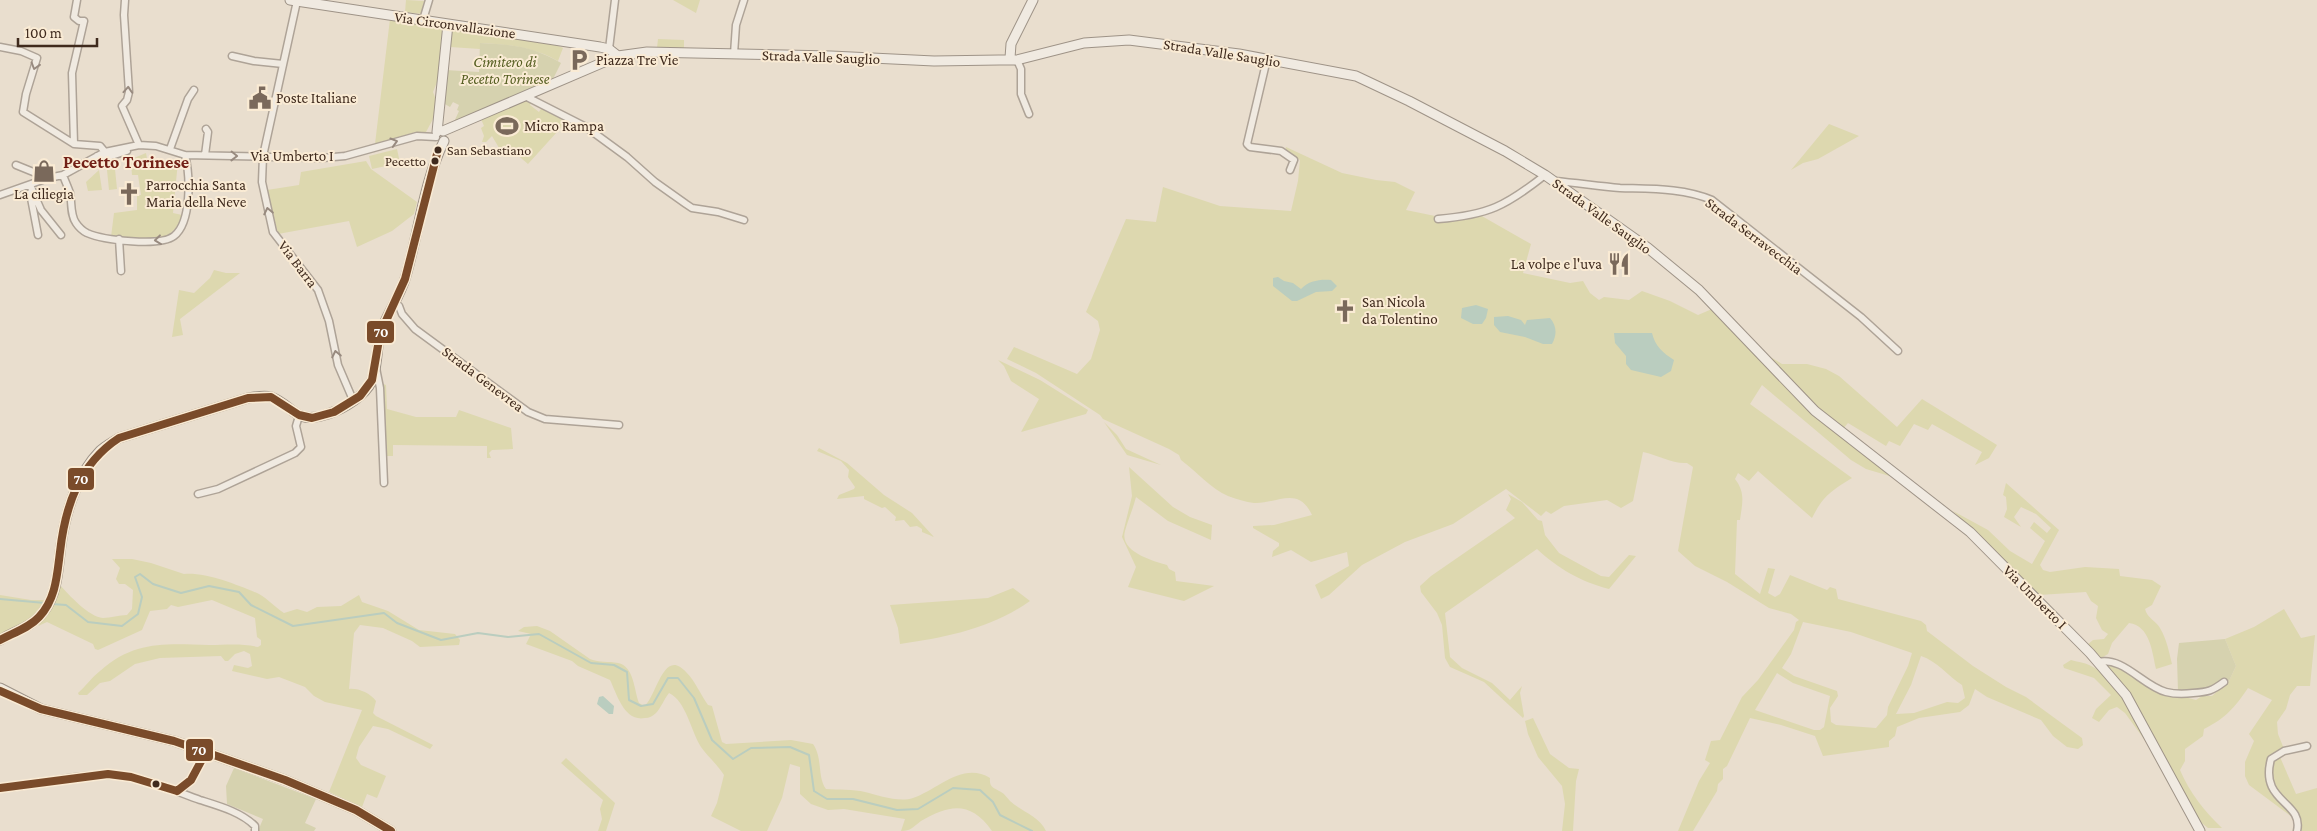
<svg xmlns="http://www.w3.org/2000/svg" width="2317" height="831" font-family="'Crimson Pro',serif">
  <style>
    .green { fill: #ddd8af; fill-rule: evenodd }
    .cemetery { fill: #d6d2af }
    .water { fill: #bacdbf }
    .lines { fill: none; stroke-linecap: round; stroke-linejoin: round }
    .stream { stroke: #bacdbf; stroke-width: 2 }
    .street-casing { stroke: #aea397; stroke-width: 9 }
    .secondary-casing { stroke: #9e9387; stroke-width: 11 }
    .street { stroke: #f0eae1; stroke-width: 6 }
    .secondary { stroke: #f0eae1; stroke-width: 9 }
    .bus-1-casing { stroke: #faebd4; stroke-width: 11 }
    .bus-1 { stroke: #7a4b2a; stroke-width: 8 }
    .oneway { stroke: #988a7f }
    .bus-dot { fill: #3f2a1d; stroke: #faebd4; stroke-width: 2 }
    .labels { text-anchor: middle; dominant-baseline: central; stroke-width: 4; stroke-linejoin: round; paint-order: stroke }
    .bus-label { font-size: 14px; fill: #3f2a1d; stroke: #faebd4; text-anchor: start }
    .street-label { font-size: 15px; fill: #3f2a1d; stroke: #faebd4 }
    .poi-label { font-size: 15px; fill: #3f2a1d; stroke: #faebd4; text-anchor: start }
    .park-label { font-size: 15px; font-style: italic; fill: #555e21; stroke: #faebd4 }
    .quarter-label { font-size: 18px; font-weight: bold; fill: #722016; stroke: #faebd4 }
    .line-badge { stroke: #faebd4; stroke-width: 2 }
    .badge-label { font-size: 14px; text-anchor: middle; font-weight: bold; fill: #fff }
  </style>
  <rect width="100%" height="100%" fill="#e9dece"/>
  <path class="green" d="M406 0 424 1 422 14 405 12Z
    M673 0H700L696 13Z
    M390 19 443 27 444 29 439 77 433 92 436 100 433 119 426 132H416L375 144Z
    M450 27 554 44 563 48 558 61C531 46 510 45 481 43L480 49 450 47 449 56H447Z
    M658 39 684 40V48H657Z
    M525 98 532 102 530 105 539 112 542 107 567 121 528 164 508 147 502 153 492 136 486 142H482L484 136 481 128 484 126 481 119Z
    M1829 124 1859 136 1818 159 1803 163 1791 170Z
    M1286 147 1342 173 1376 180 1395 182 1415 192 1406 210 1435 216 1439 223 1480 215 1531 244 1523 273 1570 283 1583 281 1590 293 1599 300 1604 297 1629 300 1642 291 1670 301 1698 315 1712 309 1812 412 1893 477 1866 469 1851 460 1762 385 1750 404 1852 478C1831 491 1823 496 1812 518L1758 471 1749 481 1738 473 1735 479C1746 493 1742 504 1740 520H1737L1735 574 1760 594 1768 568 1775 569 1768 593 1775 597 1780 594 1790 575 1827 590 1830 587 1836 589 1838 599 1921 621 1926 625 1927 631 1973 666 2006 687 2026 697 2082 738 2083 745 2078 749 2067 747 2053 736 2041 720 1987 697 1975 689 1969 705 1960 712 1919 718 1897 727 1895 736 1889 741V747L1823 756 1815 736 1781 725 1750 718 1727 766 1723 769V779L1718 784 1717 791 1693 831H1678L1699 781 1710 763 1705 760 1711 741 1720 740 1742 697 1758 680 1794 630 1796 622 1799 620 1791 614 1769 608 1727 582 1695 566 1678 551 1693 467 1687 463C1672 464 1658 455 1643 452L1633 501 1621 508 1607 500 1564 506 1551 514 1546 511 1541 516 1506 489 1453 524 1405 542 1362 565 1329 595 1321 599 1315 585 1349 566 1347 552 1311 562 1291 550 1272 557 1273 551 1279 546V543L1253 528V526L1274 525 1312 515C1298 485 1277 504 1254 503 1246 502 1236 499 1228 496 1210 488 1197 472 1181 460L1179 455 1169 449 1103 419 1100 415 1036 373 1007 359 1014 347 1077 374 1091 359 1100 330 1098 321 1086 312 1126 219 1156 222 1163 187 1220 206 1291 211 1298 181 1300 160 1285 151ZM1803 622 1851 632 1912 653 1908 666 1888 707 1887 715 1876 728 1836 725 1831 722 1830 708 1838 696 1837 691 1794 676 1782 668 1791 654ZM1921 656C1937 661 1948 676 1962 685L1965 698 1958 703 1947 702 1914 713 1896 714 1911 685ZM1777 673 1793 683 1830 696 1824 727 1820 730H1814L1755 710Z
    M397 149 400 163 372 169 369 156Z
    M146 153 148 164 178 161 173 213 182 215C179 227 171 235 160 239L111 237 114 213 137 210V195H141L138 175H132L131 163 134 158Z
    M366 161 371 169 417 202 414 214 392 231 357 247 349 221 278 234 267 190 299 185 301 172Z
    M115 169 117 189 109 190 107 170Z
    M99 170 102 190 88 191 86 182Z
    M214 270 226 273H240L180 319 183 335 172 337 179 290 194 293 210 278Z
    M1757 349 1782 364H1807L1826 369 1839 376 1897 427 1922 399 1997 445 1989 458 1975 465 1982 452 1932 424 1928 430 1914 424 1900 446 1889 441 1886 446 1848 423 1842 430 1808 400Z
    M998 360 1040 380 1088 410 1086 414 1021 432 1039 399 1011 381 1004 366Z
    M381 383 386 385 387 409 416 417H456L459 410 511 428 513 449 492 450 489 453 491 458H487V446L393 445V456H387Z
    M1104 422 1117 435 1126 449 1161 465 1127 455Z
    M819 448 847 463 884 495 912 513 934 537 922 532V529L917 526 910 527 904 520 895 521 896 517 885 507 882 508 864 499V496L837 499 839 495 854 489 855 487 848 477 849 470 841 461 817 451Z
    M1129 467 1173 507 1190 517 1212 525 1211 540 1168 521 1136 497C1133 509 1128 520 1125 531 1119 552 1154 561 1167 565L1169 569 1175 572 1176 581 1214 586 1184 601 1128 587 1136 567 1122 537 1132 496Z
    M2006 483 2059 530 2040 565 2043 570 2050 572 2085 567 2119 569 2120 576 2152 580 2161 586 2152 605 2145 609C2147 618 2156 621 2160 628 2167 640 2169 652 2172 664L2156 669C2152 651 2150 626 2129 623L2112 643 2108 654 2098 660 2087 645 2093 640 2104 639 2108 634 2102 630 2096 618 2098 606 2091 601 2086 592 2039 595 1953 511 1988 530 2010 551 2032 564 2045 541 2030 528 2034 522 2047 533 2051 528 2036 514 2021 507 2014 517 2021 527 2004 517 2007 509 2006 497 2003 495Z
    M1508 494 1522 502 1538 520 1542 521 1545 535 1559 553 1601 576 1609 577 1629 555 1636 556 1609 589C1579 581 1559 569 1537 549L1445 613 1450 657 1462 668 1492 683 1510 700 1522 686 1520 693 1524 716 1523 718 1484 682 1450 667 1445 658 1442 625 1437 613 1421 592 1420 586 1431 576 1515 518 1506 510 1511 499Z
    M112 559H132L151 563 184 574C206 572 238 585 259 594 268 599 275 607 284 613L297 609 307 612 317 607 341 606 359 595 362 602 388 611 419 630 455 634 460 640 459 645 420 647 412 641 383 628 360 625 354 633 349 689C358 688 370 693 376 701L373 713 376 716 433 745 430 749 388 729 373 726 359 747 356 758 361 765 386 776 377 798 367 794 362 807 329 792 362 710 325 702 314 696 305 687 279 677 267 679 232 671 234 665 248 668 252 666 250 654 244 651 235 654 228 661H225L221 656 160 658 135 664 110 681 100 683 87 695H79L78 693C86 686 92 677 100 671 135 640 166 644 209 645 226 645 241 643 258 647L261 645V640L257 637 255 618 212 600 178 607 171 605 167 609 150 611 142 630 98 650 95 649 93 644 47 622 38 626 49 612 60 585C69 595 89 617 103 618 111 618 119 615 127 615L132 609 133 590 125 584H119L116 579 120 568Z
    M1013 588 1030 601C990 629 947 637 900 644L898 628 890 605 988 598Z
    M0 595 31 600H45L34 617 0 636Z
    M2284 609 2301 638 2315 635 2310 686H2297L2290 695 2286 709 2277 722 2278 734 2286 754 2280 757 2296 794 2317 788V831H2302L2292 817 2249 785 2245 776V762L2254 741 2249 734 2272 700 2248 688C2235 707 2226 718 2204 729L2203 736 2185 749V761L2180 770C2190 793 2204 811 2222 828H2208L2198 820 2145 723 2100 663 2115 664 2151 688 2196 700 2202 696H2212L2229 681 2236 666 2225 639 2254 627Z
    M537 626 550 631 590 659C600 663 608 661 618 663 634 666 634 690 639 703L644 706C656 699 663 646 686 672 696 682 700 694 708 705L712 706 722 742 726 744 791 740 813 744C823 758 817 777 826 789 838 790 853 789 865 792 878 795 899 803 913 798 937 790 963 761 990 778 989 788 994 788 1001 792 1005 794 1007 798 1010 801 1022 812 1039 816 1046 831H992C971 801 950 804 921 821 913 827 911 831 901 831L905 819 844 809 828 810 811 804 800 794V767L790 764 782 798 767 831H741L711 816 717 803 724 775C717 764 708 757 701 747 691 731 686 701 669 693 664 699 661 708 656 713 653 716 649 718 645 718 624 722 617 694 610 680L578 666 572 661 526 644 531 634 518 631 524 627Z
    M2071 660C2078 662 2087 663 2093 667 2116 678 2140 729 2152 750L2125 713 2117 707 2109 710 2099 722 2092 718 2096 709 2111 695 2094 678 2064 668 2063 665Z
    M1533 718 1550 754 1569 768 1579 769 1576 781 1573 831H1562L1565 804 1562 786 1538 757 1528 734 1525 721Z
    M566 758 615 803 606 831H598L602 819 600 809 603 800 561 763Z"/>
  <path class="cemetery" d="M480 43C515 45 531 46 561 63L553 79 454 122 459 111 457 110 459 105 453 102 450 107 443 103 445 70 479 72Z
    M2225 639 2236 666 2229 681 2225 680 2209 687V690L2203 691V688L2178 691 2177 659 2179 643Z
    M234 768 316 799 305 823 316 828 314 831H258L263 819 227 804 226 786Z"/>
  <path class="water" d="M1278 277 1284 281 1293 283 1301 289C1308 281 1320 279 1331 280L1337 286 1332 291 1316 292 1297 301H1292L1273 286V278Z
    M1476 305 1488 309 1486 318 1482 324H1473L1461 318 1462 308Z
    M1508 316 1521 320 1525 325 1527 320 1550 318C1557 326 1557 335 1552 344H1543L1525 337 1500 332 1494 325V317Z
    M1614 333H1652C1655 346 1663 353 1674 360L1671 371 1661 377 1631 370 1626 364V356L1615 343Z
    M603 696 614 706 613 714H609L597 704 599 697Z"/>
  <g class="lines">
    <path class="stream" d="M0 599 45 603
      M52 604 66 605 88 622 122 626 138 614 142 597 135 577 140 574 153 584 181 593 209 586 239 592 251 605 293 626 384 613 397 623 441 640 478 633 508 637 539 634 591 663 614 665 627 672 629 700 641 706 653 704 668 678H678L694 698 712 740 733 759 751 748 790 747 809 755 814 791 827 799H853L897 810 918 809 953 788 980 790 993 802 1000 815 1032 831"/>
    <defs>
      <path id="street" d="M125 0 124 15 129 92 127 100 122 106 139 145
        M297 1 263 156 262 182 273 232 318 290 329 321 338 365 353 400
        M423 20 429 0
        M0 47 21 51 37 58 26 94 23 112 74 144 100 146 105 152
        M609 49 615 0
        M734 54 736 25 744 0
        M232 56 254 61 283 64
        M1267 59 1247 144 1250 147 1281 151 1294 160 1290 170
        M1017 60 1021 69V94L1029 114
        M525 96 586 127 627 157 655 182 686 204 692 208 718 212 744 220
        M74 144 72 73 84 21H79L74 17 77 0
        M170 149 188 99 194 90
        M205 155 208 132 206 129
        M97 156 105 158 127 151
        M16 165 48 178
        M63 175C65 181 68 187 70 193 72 202 70 215 76 223 78 226 83 231 87 233 103 240 160 247 174 236 192 222 190 175 185 155
        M1555 181C1577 183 1598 186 1620 188 1652 189 1683 188 1712 200L1861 317 1898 351
        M30 185 41 210 61 235
        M30 193 38 235
        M0 195 48 178 63 175 105 152 139 145 156 146 185 155 322 158 345 156 417 136 436 137
        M1438 219C1488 215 1506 206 1545 175
        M119 239 121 271
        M395 303 399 306 402 314 415 329 528 412 545 419 619 425
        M376 368 380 388 384 483
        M198 494 218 489 295 453 301 447 296 426 299 416
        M2098 662C2123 656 2143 686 2166 692 2174 694 2185 694 2193 693 2208 692 2212 691 2224 682
        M0 788C37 786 73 774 109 775 140 775 172 790 200 800 219 806 241 812 255 826V831
        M177 791C192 785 198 766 206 752
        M2297 831C2304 801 2259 803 2271 759L2284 751 2307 746"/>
      <path id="secondary" d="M290 0 600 47 609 49 618 56
        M1010 58 1011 44 1033 0
        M443 131 618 56 647 52 831 56 934 61 999 60H1017L1084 43 1129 40 1239 54 1356 76 1409 101 1505 151 1545 175 1648 248 1699 290 1815 411 1970 532 2090 653 2126 695 2200 831
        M437 132 448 24
        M0 640C15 631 34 626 44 611 58 593 58 567 61 545 65 514 77 474 100 451 105 446 113 442 119 438L248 398C255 397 264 395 271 397 292 405 295 423 321 416 338 412 359 400 369 386 378 371 376 351 380 334 386 315 399 298 405 279 419 233 423 184 444 141
        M0 688 41 709 174 741 285 780 356 810 391 831"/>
    </defs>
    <use href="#street" class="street-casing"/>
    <use href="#secondary" class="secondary-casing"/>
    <use href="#street" class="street"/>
    <use href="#secondary" class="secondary"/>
    <defs>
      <path id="bus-1" d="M0 640C13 633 29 628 39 617 56 599 57 575 60 552 65 507 79 464 119 438L248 398 271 397 299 415 312 418 334 412 360 396 372 380 380 334 405 279 438 150
        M0 691 41 709 174 741 285 780 356 810 391 831
        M0 788 108 774 131 777 177 791
        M177 791 191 780 206 752"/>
    </defs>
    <use href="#bus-1" class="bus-1-casing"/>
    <use href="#bus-1" class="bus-1"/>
  </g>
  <defs><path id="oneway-chevron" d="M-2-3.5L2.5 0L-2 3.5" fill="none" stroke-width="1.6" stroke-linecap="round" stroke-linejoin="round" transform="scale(1.25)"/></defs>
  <g class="oneway">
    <use href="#oneway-chevron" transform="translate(35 66) rotate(107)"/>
    <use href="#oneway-chevron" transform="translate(128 90) rotate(-86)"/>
    <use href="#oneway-chevron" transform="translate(394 142) rotate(-16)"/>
    <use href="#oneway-chevron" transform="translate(234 156) rotate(1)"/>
    <use href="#oneway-chevron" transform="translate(268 211) rotate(-102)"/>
    <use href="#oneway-chevron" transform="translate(158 240) rotate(173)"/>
    <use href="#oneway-chevron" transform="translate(336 354) rotate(-102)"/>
  </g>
  <defs>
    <symbol id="parking-bare" viewBox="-9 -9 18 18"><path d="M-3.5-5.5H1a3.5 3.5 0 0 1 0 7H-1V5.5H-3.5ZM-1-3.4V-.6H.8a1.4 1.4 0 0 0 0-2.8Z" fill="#7a695b" stroke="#faebd4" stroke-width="2.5" paint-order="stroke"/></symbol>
    <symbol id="civic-bare" viewBox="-9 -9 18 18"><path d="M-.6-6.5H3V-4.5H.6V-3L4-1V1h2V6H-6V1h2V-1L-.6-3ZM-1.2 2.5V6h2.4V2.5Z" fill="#7a695b" stroke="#faebd4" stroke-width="2.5" paint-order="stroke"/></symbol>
    <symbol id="stadium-bare" viewBox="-9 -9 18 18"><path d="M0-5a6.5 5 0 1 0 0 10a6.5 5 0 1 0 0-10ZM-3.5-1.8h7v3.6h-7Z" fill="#7a695b" stroke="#faebd4" stroke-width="2.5" paint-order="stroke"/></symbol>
    <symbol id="shop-bare" viewBox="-9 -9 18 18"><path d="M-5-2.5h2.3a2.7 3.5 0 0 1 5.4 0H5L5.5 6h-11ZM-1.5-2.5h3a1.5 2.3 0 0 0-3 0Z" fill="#7a695b" stroke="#faebd4" stroke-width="2.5" paint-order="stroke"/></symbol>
    <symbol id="church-bare" viewBox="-9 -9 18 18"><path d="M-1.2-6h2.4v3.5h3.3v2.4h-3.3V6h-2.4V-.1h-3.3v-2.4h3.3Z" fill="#7a695b" stroke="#faebd4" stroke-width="2.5" paint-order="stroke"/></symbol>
    <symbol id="restaurant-bare" viewBox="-9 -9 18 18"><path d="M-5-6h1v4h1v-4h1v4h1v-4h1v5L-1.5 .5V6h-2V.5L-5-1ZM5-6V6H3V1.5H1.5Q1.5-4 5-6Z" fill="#7a695b" stroke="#faebd4" stroke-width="2.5" paint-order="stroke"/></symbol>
  </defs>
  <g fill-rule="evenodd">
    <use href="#parking-bare" x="563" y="44" width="32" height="32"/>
    <use href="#civic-bare" x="244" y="82" width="32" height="32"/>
    <use href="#stadium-bare" x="491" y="110" width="32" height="32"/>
    <use href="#shop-bare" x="28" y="155" width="32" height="32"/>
    <use href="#church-bare" x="113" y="178" width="32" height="32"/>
    <use href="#restaurant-bare" x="1603" y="248" width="32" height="32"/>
    <use href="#church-bare" x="1329" y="295" width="32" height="32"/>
  </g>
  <g class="bus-dot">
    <circle cx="438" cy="150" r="4.5"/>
    <circle cx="435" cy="161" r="4.5"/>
    <circle cx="156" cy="784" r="4.5"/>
  </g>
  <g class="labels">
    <g class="bus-label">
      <text x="447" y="150">San Sebastiano</text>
      <text x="426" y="161" text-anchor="end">Pecetto</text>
    </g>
    <g class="street-label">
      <text transform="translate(455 25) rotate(8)">Via Circonvallazione</text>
      <text transform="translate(1222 53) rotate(9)">Strada Valle Sauglio</text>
      <text transform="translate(821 57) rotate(2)">Strada Valle Sauglio</text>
      <text x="292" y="156">Via Umberto I</text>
      <text transform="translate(1602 216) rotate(36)">Strada Valle Sauglio</text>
      <text transform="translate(1754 236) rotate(37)">Strada Serravecchia</text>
      <text transform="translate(298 264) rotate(53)">Via Barra</text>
      <text transform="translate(483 379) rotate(37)">Strada Genevrea</text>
      <text transform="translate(2035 597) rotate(45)">Via Umberto I</text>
    </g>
    <g class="poi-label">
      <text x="596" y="60">Piazza Tre Vie</text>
      <text x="276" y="98">Poste Italiane</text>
      <text x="524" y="126">Micro Rampa</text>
      <text x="146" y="185">Parrocchia Santa<tspan x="146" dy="17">Maria della Neve</tspan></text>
      <text x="44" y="194" text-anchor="middle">La ciliegia</text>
      <text x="1602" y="264" text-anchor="end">La volpe e l'uva</text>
      <text x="1362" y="302">San Nicola<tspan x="1362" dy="17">da Tolentino</tspan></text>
    </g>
    <g class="park-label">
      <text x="505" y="62">Cimitero di<tspan x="505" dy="17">Pecetto Torinese</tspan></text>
    </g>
    <g class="quarter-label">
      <text x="126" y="162">Pecetto Torinese</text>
    </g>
  </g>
  <g class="line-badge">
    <rect x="366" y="320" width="29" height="24" rx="5" fill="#7a4b2a"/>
    <rect x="67" y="467" width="28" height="24" rx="5" fill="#7a4b2a"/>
    <rect x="185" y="738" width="29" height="24" rx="5" fill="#7a4b2a"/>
  </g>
  <g class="badge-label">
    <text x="381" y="337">70</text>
    <text x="81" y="484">70</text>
    <text x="199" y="755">70</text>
  </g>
  <path d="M18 38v8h79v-8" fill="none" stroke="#3f2a1d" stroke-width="2.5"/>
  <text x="25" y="38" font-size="15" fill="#3f2a1d" stroke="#faebd4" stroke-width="4" paint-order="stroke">100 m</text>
</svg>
